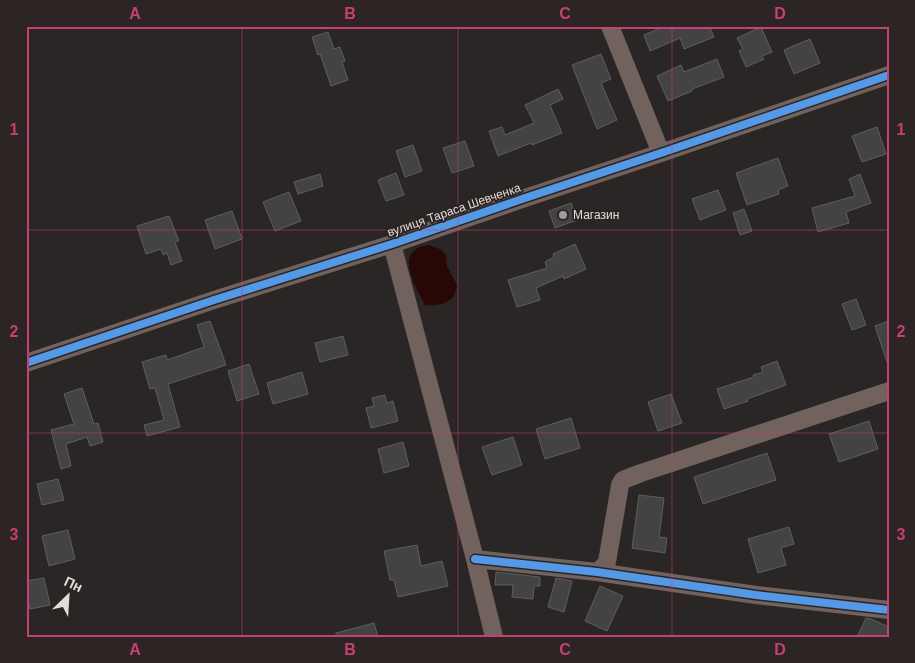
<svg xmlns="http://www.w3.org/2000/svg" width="915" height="663" font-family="Helvetica,sans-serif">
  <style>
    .water { fill: #280804 }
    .building { fill: #444343; stroke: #5e5e5e }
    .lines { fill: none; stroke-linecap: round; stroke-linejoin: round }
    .minor { stroke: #71625d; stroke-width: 18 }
    .cycleway-casing { stroke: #2c2524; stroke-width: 11 }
    .cycleway { stroke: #5399e6; stroke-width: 8 }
    .grid { fill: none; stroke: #c83f75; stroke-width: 1; stroke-opacity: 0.55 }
    .poi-dot { fill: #a19d9c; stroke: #2c2524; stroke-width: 2 }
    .labels { text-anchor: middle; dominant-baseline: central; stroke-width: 4; stroke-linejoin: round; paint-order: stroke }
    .street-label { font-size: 12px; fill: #e1dddb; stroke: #2c2524 }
    .poi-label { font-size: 12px; fill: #e1dddb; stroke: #2c2524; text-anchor: start }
    .neatline { fill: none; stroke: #c83f75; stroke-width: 2 }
    .grid-label { font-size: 16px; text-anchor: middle; font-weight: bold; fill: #c83f75 }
  </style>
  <rect width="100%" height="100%" fill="#2a2626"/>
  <path class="water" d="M429 245 442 250 446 255 447 266 457 285C456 289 455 294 453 297 446 305 434 306 425 305 418 291 397 257 418 248 421 246 426 246 429 245Z"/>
  <path class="building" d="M665 26H709L714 37 684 49 680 38 650 51 644 35Z
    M761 27 772 52 762 56 764 59 746 67 739 51 743 49 737 38Z
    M328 32 334 49 340 47 345 61 342 62 348 80 331 86 320 54 318 55 312 37Z
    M810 39 820 63 794 74 784 50Z
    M601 54 611 79 601 83 617 120 597 129 572 65Z
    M717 59 724 77 692 89V91L668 101 657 76 681 65 684 72Z
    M558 89 563 99 550 105 562 133 532 145 531 143 498 156 489 131 502 127 505 135 534 123 525 105Z
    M877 127 886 154 862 162 852 136Z
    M465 141 474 166 452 173 443 148Z
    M413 145 422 171 405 177 396 151Z
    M778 158 788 186 778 190 779 194 747 205 736 173Z
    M396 173 404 195 386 201 378 180Z
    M320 174 323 186 298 194 294 182Z
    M860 174 871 203 846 212 849 223 818 232 812 208 855 196 849 179Z
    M718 190 726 210 700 220 692 199Z
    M289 192 301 221 275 231 263 202Z
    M571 203 577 220 555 228 549 211Z
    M744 209 752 231 740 235 733 213Z
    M232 211 242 239 215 249 205 220Z
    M169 216 179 241 175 242 182 261 171 265 167 253 163 255 161 249 146 254 137 226Z
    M575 244 586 269 564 279 563 276 536 288 540 300 517 307 508 280 547 268 545 262 554 257 553 254Z
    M856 299 866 325 852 330 842 304Z
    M210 321 226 365 168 384 180 427 147 436 144 425 164 420 155 388 150 389 142 362 166 355 167 360 204 347 197 325Z
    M889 321V362H887L875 326Z
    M343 336 348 355 320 362 315 343Z
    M777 361 786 385 747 399 748 401 724 409 717 389 754 377 753 375 763 372 761 367Z
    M249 364 259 394 237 401 228 371Z
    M302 372 308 394 273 404 267 383Z
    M82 388 94 424 98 423 103 442 90 446 87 437 66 444 71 466 61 469 51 430 74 424 64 394Z
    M671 394 682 423 658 431 648 402Z
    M385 395 387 403 393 401 398 421 371 428 366 408 374 406 372 398Z
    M571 418 580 448 545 459 536 429Z
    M869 421 878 449 839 462 829 434Z
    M513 437 522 465 492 475 482 447Z
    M403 442 409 466 384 473 378 449Z
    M767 453 776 480 703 504 694 477Z
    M58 479 64 500 42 505 37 484Z
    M639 495 664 498 659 537 667 538 665 553 632 548Z
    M789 527 794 544 781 548 786 565 758 573 748 539Z
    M68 530 75 559 49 566 42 536Z
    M417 545 421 566 442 561 448 586 398 597 394 580H390L384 551Z
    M496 572 540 577V586H534L533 599 512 597 513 585H495Z
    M44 578 50 605 30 609 26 593V581Z
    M556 578 572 581 564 612 548 607Z
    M600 586 623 596 607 631 585 621Z
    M866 618 871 619 889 627V637H857Z
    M374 623 378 637H336V633Z"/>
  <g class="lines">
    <path class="minor" d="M610 26 661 153
      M392 244 475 559 494 637
      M26 363 214 300 392 244 525 198 661 153 889 75
      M475 559 597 572 756 595 889 610
      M597 572 605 565 607 562 620 485 623 480 641 473 889 391"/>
    <defs>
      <path id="cycleway" d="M26 363 214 300 392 244 525 198 661 153 889 75
        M475 559 597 572 756 595 889 610"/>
    </defs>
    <use href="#cycleway" class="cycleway-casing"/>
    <use href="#cycleway" class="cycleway"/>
  </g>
  <path class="grid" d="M242 26V637M458 26V637M672 26V637M26 230H889M26 433H889"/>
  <circle class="poi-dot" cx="563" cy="215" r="5"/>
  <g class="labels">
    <g class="street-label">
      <text transform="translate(454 210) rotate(-19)">вулиця Тараса Шевченка</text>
    </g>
    <g class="poi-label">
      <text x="573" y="215">Магазин</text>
    </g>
  </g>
  <rect width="915" height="663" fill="none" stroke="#2c2524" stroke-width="55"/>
  <g transform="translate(68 596) rotate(25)" stroke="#2c2524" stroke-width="4" paint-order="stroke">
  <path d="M0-4L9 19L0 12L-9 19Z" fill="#e1dddb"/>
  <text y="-8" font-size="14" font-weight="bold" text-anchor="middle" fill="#e1dddb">Пн</text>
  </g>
  <rect x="28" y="28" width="860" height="608" class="neatline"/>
  <g class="grid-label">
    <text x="135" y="19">A</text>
    <text x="350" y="19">B</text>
    <text x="565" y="19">C</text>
    <text x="780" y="19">D</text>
    <text x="14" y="135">1</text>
    <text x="901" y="135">1</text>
    <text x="14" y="337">2</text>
    <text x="901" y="337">2</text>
    <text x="14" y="540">3</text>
    <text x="901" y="540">3</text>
    <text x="135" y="655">A</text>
    <text x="350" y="655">B</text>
    <text x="565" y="655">C</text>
    <text x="780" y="655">D</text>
  </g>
</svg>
